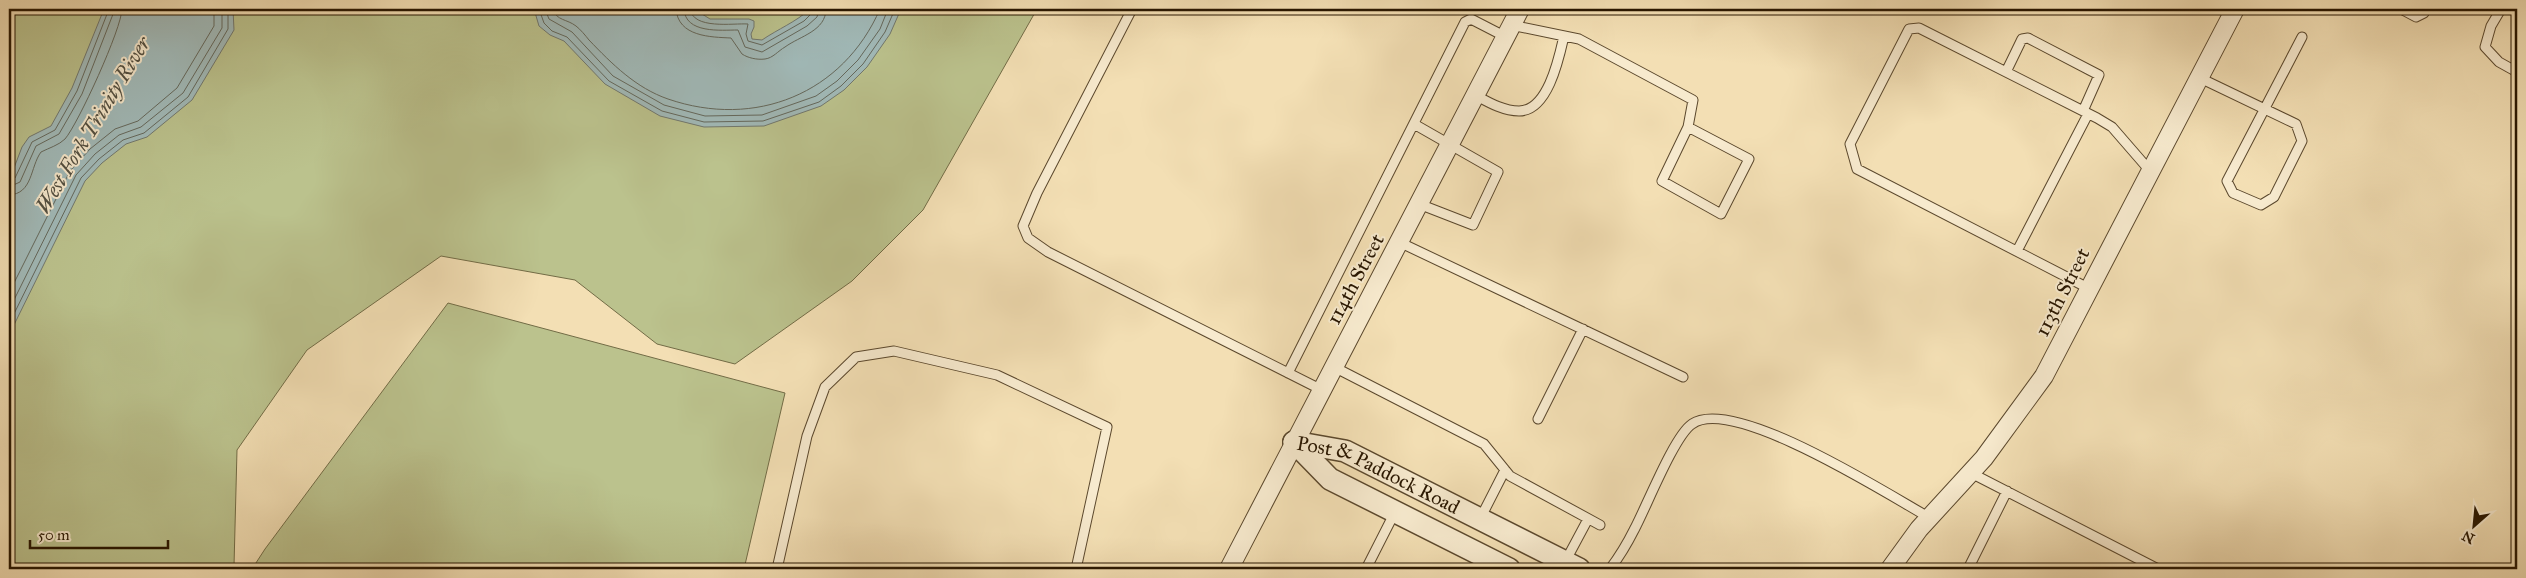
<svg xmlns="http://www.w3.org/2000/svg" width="2526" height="578" font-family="'IM FELL Great Primer',serif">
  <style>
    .green { fill: #bbc28d; stroke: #726c46 }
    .water { fill: #a1bab9; stroke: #71786f }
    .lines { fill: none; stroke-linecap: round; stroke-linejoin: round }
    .shore { stroke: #64685c; stroke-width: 1 }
    .service-casing { stroke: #5b482d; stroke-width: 11 }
    .minor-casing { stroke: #5b482d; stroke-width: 20 }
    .tertiary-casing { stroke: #5b482d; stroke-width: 24 }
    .service { stroke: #f7eace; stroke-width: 9 }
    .minor { stroke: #f7eace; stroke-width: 18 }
    .tertiary { stroke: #f7eace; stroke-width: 21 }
    .labels { text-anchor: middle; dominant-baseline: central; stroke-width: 4; stroke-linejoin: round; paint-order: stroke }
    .street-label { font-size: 20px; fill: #281600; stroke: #f7eace }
    .water-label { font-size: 21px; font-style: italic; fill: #524f41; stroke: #f7eace }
  </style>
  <rect width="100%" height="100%" fill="#f3dfb4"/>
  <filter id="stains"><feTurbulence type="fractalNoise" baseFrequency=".004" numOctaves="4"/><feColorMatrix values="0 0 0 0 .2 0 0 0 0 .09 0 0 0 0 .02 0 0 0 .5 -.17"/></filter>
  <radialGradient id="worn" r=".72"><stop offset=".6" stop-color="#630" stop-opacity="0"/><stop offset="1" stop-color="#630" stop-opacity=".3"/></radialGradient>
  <path class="green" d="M9 9H1037L923 210 852 281 735 364 657 344 575 280 441 256 307 350 237 450 234 566 232 569H9Z
    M448 303 785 393 744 569H252L265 549Z"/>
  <path class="water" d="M104 9H233L234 30 192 100 147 137 126 144 102 163 85 181 9 335V181L22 147 29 137 51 126 72 88Z
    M534 9H694L710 19H749L754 21V27L751 34 752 39 762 40C778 29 796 22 810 9H901L890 34 867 67 844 90 821 106 764 126 704 127 660 116 605 84 564 41 550 35 539 26Z"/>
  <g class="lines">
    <path class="shore" d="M539 9 544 23 552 31 567 37 609 81 662 111 704 122 763 121 819 102 841 86 863 64 885 32 895 9
      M545 9 549 19 572 32 613 76 664 105 705 116 762 115 816 96 837 81 858 60 880 29 888 9
      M552 9C557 21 567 19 576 26 581 30 585 35 589 40 612 64 636 88 668 99 755 129 843 94 880 9
      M676 9C678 37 711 37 731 38L742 54C748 58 757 60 765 59 773 58 778 51 785 47 800 36 826 31 826 9
      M684 9C685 34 721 30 738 30L745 47 762 52 807 26 817 17 819 9
      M690 9C693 30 733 23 748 24L746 34 748 41 762 45 804 21 811 14 813 9
      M9 181 15 178 32 142 55 130 77 91 109 9
      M9 187 20 182 36 146 59 134 82 94 115 9
      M9 195C33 194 30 167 41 152 49 148 59 145 65 139 78 124 122 28 122 9
      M9 293 70 171 90 149 115 129 138 121 177 88 214 26V9
      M9 310 76 175 95 154 119 135 141 127 183 93 222 28V9
      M9 324 81 178 99 159 123 140 144 133 188 97 228 29V9"/>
    <defs>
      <path id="service" d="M1132 9 1037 193 1023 226 1028 238 1048 252 1322 390
        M2401 9 2416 17 2424 13 2426 9
        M2501 9 2491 26 2485 47 2499 62 2517 72
        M1511 25 1579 39 1693 100 1688 127 1662 181 1721 214 1749 159 1688 127
        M2006 72 2022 39 2028 38 2099 75 2083 111
        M2200 78 2296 124 2302 141 2274 197 2261 205 2233 193 2227 181 2302 37
        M1475 95C1488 102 1503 111 1519 111 1548 111 1559 58 1564 36
        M1414 124 1498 172 1473 225 1419 204
        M1399 242 1683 377
        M2017 251 2088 114
        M2088 288 1857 169 1850 144 1909 29 1919 28 2097 118 2112 127 2151 172
        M1334 367 1484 444 1510 476 1600 525
        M1288 373 1465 22 1471 19 1506 37
        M1538 419 1583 329
        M1971 473 2158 569
        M1480 519 1505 470
        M1565 562 1588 519
        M777 569 807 436 825 387 856 357 894 351 997 375 1107 427 1076 569
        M1366 569 1395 512
        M1610 569C1619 557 1627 544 1634 530 1646 508 1674 436 1692 424 1733 395 1889 495 1930 518
        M1968 569 2007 491"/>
      <path id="minor" d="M1229 569 1520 9
        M1890 569 1919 529 1984 458 2044 376 2235 9"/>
      <g id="tertiary">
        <path id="s1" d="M1294 442 1345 451 1579 569"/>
        <path d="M1294 442 1330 479 1509 569"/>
      </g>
    </defs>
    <use href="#service" class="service-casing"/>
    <use href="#minor" class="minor-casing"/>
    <use href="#tertiary" class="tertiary-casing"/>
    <use href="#service" class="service"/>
    <use href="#minor" class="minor"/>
    <use href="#tertiary" class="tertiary"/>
  </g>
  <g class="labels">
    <g class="street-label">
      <text transform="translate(1355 279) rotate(-62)">114th Street</text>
      <text transform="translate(2062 292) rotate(-63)">113th Street</text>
      <text stroke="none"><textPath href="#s1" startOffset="91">Post &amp; Paddock Road</textPath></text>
    </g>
    <g class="water-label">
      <text transform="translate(93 125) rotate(-59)">West Fork Trinity River</text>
    </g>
  </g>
  <rect width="2526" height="578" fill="none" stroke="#f3dfb4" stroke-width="30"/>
  <rect x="10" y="10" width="2506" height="558" fill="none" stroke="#281600" stroke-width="2.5"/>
  <rect x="15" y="15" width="2496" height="548" fill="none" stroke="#281600"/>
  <g transform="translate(2474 526) rotate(207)" stroke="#f7eace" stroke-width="4" paint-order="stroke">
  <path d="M0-4L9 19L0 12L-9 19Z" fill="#281600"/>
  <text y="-8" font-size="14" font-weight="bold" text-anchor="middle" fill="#281600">N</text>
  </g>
  <path d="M30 540v8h138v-8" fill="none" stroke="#281600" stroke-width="2.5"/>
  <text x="38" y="540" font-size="15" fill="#281600" stroke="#f7eace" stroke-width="4" paint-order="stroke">50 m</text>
  <rect width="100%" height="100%" filter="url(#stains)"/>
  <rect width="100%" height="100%" fill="url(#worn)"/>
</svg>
